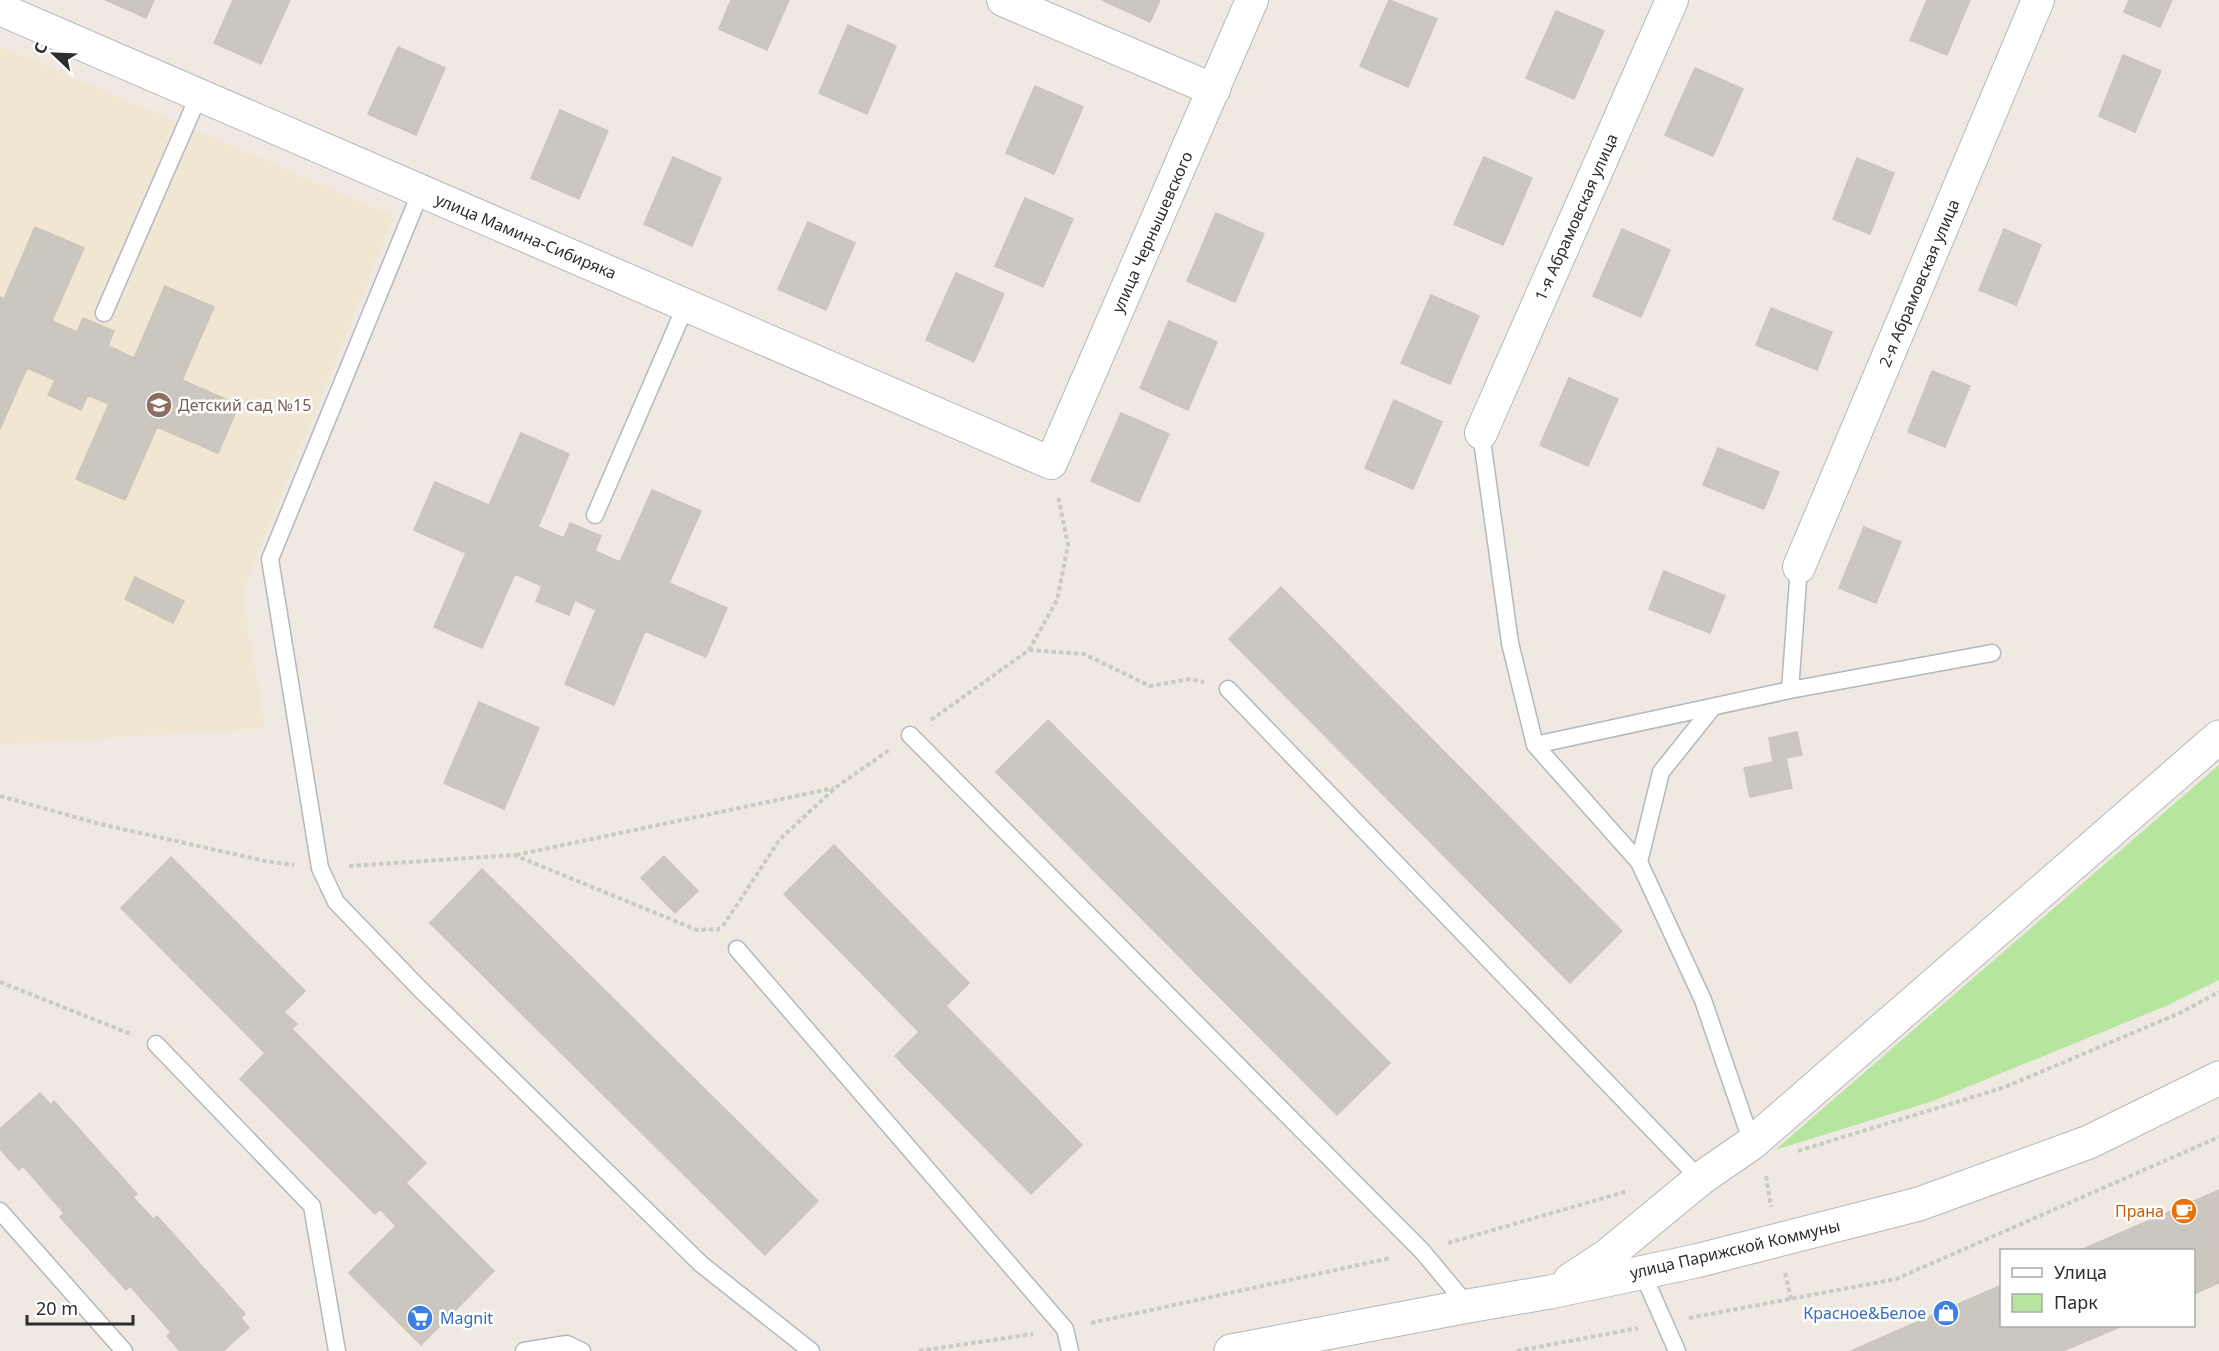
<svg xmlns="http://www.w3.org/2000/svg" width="2219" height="1351" font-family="'Noto Sans',sans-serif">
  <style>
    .education { fill: #f0e6d1 }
    .green { fill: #b6e59e }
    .building { fill: #cbc7bf; stroke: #cbc5ba; stroke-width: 1.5 }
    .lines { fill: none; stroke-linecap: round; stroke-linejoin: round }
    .service-casing { stroke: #b4b7c1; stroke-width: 19 }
    .minor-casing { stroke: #b4b7c1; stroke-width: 34 }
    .secondary-casing { stroke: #b4b7c1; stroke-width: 35 }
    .path { stroke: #c9c9c9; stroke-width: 4; stroke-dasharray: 4.5 3; stroke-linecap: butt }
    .service { stroke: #fff; stroke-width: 16 }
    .minor { stroke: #fff; stroke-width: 32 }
    .secondary { stroke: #fff; stroke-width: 33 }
    .labels { text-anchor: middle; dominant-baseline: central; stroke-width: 5; stroke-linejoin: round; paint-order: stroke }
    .street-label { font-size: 16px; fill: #2e2e2e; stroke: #fff }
    .education-label { font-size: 16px; fill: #785e54; stroke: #fff; text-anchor: start }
    .food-label { font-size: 16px; fill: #c56008; stroke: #fff; text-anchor: end }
    .shop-label { font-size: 16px; fill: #366cbe; stroke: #fff; text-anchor: end }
  </style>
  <rect width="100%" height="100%" fill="#efe9e1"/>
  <path class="education" d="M0 46 394 216 242 594 265 728 0 745Z"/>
  <path class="green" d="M2219 765V980L2166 1006 1933 1101 1775 1150Z"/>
  <path class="building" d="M106 0H154L146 18Z
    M233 0H290L261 64 214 43Z
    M731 0H789L767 50 719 29Z
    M1102 0H1160L1150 22Z
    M1389 0 1437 19 1408 87 1360 66Z
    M1927 0H1970L1947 55 1910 40Z
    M2129 0H2172L2160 27 2124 12Z
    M1556 11 1604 31 1574 99 1526 78Z
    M848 25 896 46 867 114 819 93Z
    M398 47 445 68 416 135 368 114Z
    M2123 55 2161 71 2135 132 2099 116Z
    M1695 68 1743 89 1713 156 1665 135Z
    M1035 86 1083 107 1054 174 1006 153Z
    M560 110 608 131 579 199 531 178Z
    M673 157 721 178 692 246 644 224Z
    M1484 157 1532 178 1503 245 1454 224Z
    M1857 158 1894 173 1870 234 1833 219Z
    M1025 198 1073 219 1043 287 995 266Z
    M1216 213 1264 234 1235 302 1187 281Z
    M808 222 855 243 826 310 778 289Z
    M35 227 84 248 52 321 77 332 83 318 114 331 108 346 134 358 165 286 214 307 182 380 239 405 218 453 157 427 125 500 76 479 109 404 88 395 81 410 48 395 55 380 27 368 0 429V297L4 299Z
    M1622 229 1670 250 1641 317 1593 296Z
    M2004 229 2041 245 2016 305 1979 290Z
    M956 273 1004 294 974 362 926 340Z
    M1431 295 1479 316 1450 384 1401 363Z
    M1771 308 1832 332 1817 370 1756 345Z
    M1169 321 1217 342 1188 410 1140 388Z
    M1932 371 1970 386 1945 447 1908 432Z
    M1569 378 1618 399 1588 466 1540 445Z
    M1394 400 1442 422 1413 489 1365 468Z
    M1121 413 1169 434 1139 502 1091 481Z
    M521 433 569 454 538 527 564 538 570 523 601 536 595 551 620 562 652 490 701 511 669 583 727 608 706 657 645 631 614 705 565 684 596 610 575 600 569 615 536 601 542 586 515 574 482 648 434 627 466 553 414 530 435 482 489 505Z
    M1718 448 1779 472 1764 509 1703 485Z
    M1864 527 1901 542 1876 603 1839 588Z
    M1664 571 1725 596 1710 633 1649 609Z
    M135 577 184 601 173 623 125 599Z
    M1281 587 1622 931 1570 983 1229 639Z
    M479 702 539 728 504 809 444 783Z
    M1048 720 1390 1063 1337 1115 996 772Z
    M1797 732 1802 755 1786 758 1792 788 1750 797 1744 768 1773 762 1769 738Z
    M834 845 969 983 946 1006 1082 1145 1031 1194 895 1056 919 1032 784 894Z
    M664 856 698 891 675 913 641 878Z
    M171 857 305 991 284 1012 297 1024 292 1029 426 1163 375 1214 240 1079 265 1053 121 908Z
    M482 869 818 1201 765 1255 430 923Z
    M40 1093 51 1105 54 1101 137 1194 133 1197 153 1219 157 1216 245 1314 241 1318 249 1328 223 1351H180L167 1336 171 1332 130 1286 126 1290 60 1217 64 1213 23 1166 19 1170 0 1149V1129Z
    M406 1183 494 1271 421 1345 349 1273 396 1226 380 1209Z
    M2219 1190V1283L2194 1294V1250H2081Z
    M2002 1285V1326H2122L2063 1351H1851Z"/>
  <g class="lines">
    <defs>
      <path id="service" d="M421 191 270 559 320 868 336 902 420 989 701 1264 811 1351
        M104 313 199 95
        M1481 433 1510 643 1535 745 1639 862 1703 1000 1752 1143
        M595 515 686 305
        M1228 689 1700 1179
        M1790 690 1799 567
        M910 735 1422 1251 1468 1306
        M1535 745 1790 690 1992 653
        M1639 862 1661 772 1713 707
        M737 949 1065 1329 1070 1351
        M156 1044 312 1206 337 1351
        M0 1211 124 1351
        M1642 1272 1677 1351
        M524 1351 567 1344 582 1351"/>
      <path id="minor" d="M1003 0 1214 90
        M0 9 1051 463 1252 0
        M1481 433 1672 0
        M1799 567 2038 0"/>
      <path id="secondary" d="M1570 1280 1608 1255 1700 1179 1752 1143 2219 737
        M1231 1351 1468 1306 1550 1292 1696 1261 1919 1204 2089 1142 2219 1078"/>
    </defs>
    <use href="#service" class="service-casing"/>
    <use href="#minor" class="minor-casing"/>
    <use href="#secondary" class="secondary-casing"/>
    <path class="path" d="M1029 650 1084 654 1150 686 1190 679 1204 682
      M931 720 1029 650 1057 600 1068 545 1058 496
      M0 796 100 824 265 861 294 865
      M516 855 834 788
      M349 866 514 855 697 930 720 929
      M723 926 780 839 835 788 889 750
      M0 982 133 1035
      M1798 1151 2005 1087 2180 1013 2219 992
      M1766 1176 1771 1207
      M1448 1243 1628 1191
      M1785 1273 1791 1299
      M1689 1318 1896 1279 2219 1137
      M1091 1323 1391 1258
      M919 1351 1033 1334
      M1517 1351 1638 1328"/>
    <use href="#service" class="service"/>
    <use href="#minor" class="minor"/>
    <use href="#secondary" class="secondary"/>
  </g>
  <defs>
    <symbol id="school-disc" viewBox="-11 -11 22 22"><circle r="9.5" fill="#8d6e63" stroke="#fff"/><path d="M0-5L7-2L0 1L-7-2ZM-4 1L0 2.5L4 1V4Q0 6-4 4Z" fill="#fff"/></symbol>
    <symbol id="cafe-disc" viewBox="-11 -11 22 22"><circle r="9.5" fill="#e8710a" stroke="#fff"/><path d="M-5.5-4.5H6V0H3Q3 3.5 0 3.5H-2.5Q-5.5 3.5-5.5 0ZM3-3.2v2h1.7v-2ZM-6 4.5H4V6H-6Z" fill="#fff"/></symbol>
    <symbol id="shop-disc" viewBox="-11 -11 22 22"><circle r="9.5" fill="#3f7fe0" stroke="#fff"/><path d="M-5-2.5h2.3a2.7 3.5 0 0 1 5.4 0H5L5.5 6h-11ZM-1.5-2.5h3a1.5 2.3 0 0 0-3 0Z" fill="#fff"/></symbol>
    <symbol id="supermarket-disc" viewBox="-11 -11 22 22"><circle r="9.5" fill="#3f7fe0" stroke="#fff"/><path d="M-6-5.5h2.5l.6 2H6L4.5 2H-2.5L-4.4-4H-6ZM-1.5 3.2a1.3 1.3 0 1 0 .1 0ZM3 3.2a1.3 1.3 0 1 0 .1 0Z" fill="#fff"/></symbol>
  </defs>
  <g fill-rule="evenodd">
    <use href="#school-disc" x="144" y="390" width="30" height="30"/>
    <use href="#cafe-disc" x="2169" y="1196" width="30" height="30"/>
    <use href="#shop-disc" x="1931" y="1298" width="30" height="30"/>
    <use href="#supermarket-disc" x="405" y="1303" width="30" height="30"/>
  </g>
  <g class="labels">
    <g class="street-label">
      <text transform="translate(1576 217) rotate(-66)">1-я Абрамовская улица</text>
      <text transform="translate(1152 232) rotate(-66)">улица Чернышевского</text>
      <text transform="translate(526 236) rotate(23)">улица Мамина-Сибиряка</text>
      <text transform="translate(1919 283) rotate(-67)">2-я Абрамовская улица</text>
      <text transform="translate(1735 1249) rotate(-13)">улица Парижской Коммуны</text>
    </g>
    <g class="education-label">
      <text x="178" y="405">Детский сад №15</text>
    </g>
    <g class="food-label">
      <text x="2164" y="1211">Прана</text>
    </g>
    <g class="shop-label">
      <text x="1926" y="1313">Красное&amp;Белое</text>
      <text x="440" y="1318" text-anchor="start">Magnit</text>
    </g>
  </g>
  <rect x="2000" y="1249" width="195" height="78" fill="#ffffff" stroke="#ababab" stroke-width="1.5"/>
  <rect x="2012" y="1268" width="30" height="9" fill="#ffffff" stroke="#ababab" stroke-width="1.5"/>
  <text x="2054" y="1279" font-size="18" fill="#2e2e2e">Улица</text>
  <rect x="2012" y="1294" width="30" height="18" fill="#b6e59e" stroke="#ababab" stroke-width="1.5"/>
  <text x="2054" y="1309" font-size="18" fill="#2e2e2e">Парк</text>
  <g transform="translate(54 54) rotate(293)" stroke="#ffffff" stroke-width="4.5" paint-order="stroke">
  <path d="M0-4.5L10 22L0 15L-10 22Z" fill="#2e2e2e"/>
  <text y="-9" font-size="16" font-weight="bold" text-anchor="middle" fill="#2e2e2e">С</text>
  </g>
  <path d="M27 1315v9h106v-9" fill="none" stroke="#2e2e2e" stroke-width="3"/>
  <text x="36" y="1315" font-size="18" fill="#2e2e2e" stroke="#ffffff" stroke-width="4.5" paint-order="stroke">20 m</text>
</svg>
